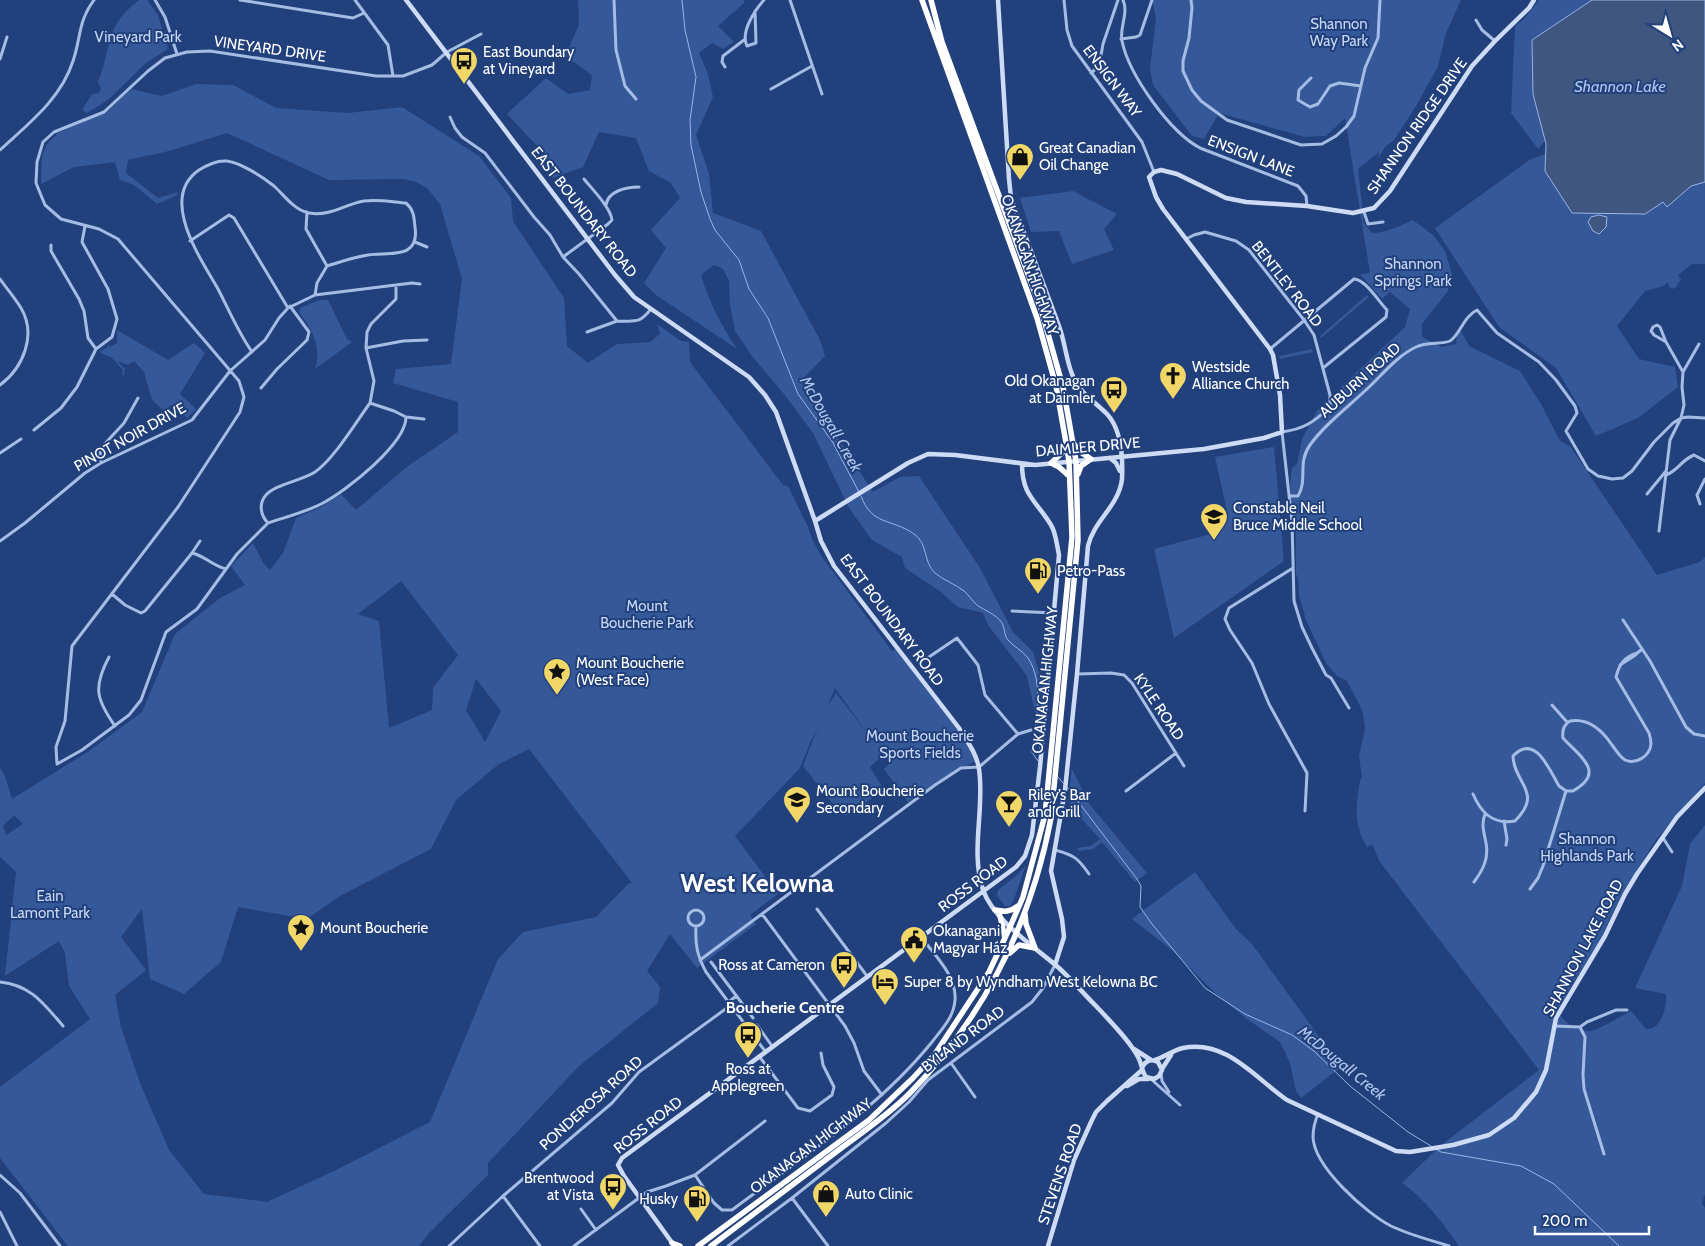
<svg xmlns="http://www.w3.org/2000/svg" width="1705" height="1246" font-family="Cabin,sans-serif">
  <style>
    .green { fill: #355899; fill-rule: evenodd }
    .water { fill: #3f5681; stroke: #99b5e6 }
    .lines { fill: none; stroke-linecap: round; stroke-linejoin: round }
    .stream { stroke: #99b5e6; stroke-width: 1 }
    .street { stroke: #a5bce5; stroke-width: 3 }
    .secondary { stroke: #cedbf5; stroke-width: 4.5 }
    .highway { stroke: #fff; stroke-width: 5.5 }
    .labels { text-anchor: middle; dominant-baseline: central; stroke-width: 4; stroke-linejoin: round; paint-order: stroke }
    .park-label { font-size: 15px; fill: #c8d8f4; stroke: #22407b }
    .street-label { font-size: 15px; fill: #fff; stroke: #22407b }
    .poi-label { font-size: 15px; fill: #fff; stroke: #22407b; text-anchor: start }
    .water-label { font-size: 16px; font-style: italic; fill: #b0c6ed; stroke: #22407b }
    .neighbourhood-label { font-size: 16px; font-weight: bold; fill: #fff; stroke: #22407b }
    .town-label { font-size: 25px; font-weight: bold; fill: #fff; stroke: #22407b }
  </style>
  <rect width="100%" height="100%" fill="#22407b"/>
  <path class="green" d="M139 0H147L158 15 168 49 146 63 108 100 87 113 82 110 92 94 99 93 101 89 98 82C113 45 103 28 139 0Z
    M578 0H743L745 2 718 26 734 42 723 49 712 43 699 53 708 74 713 97 696 135 709 174 713 213 761 231 820 340 825 356 801 381 873 492 900 477 919 476 980 568 1013 632 1033 652 1043 685 1038 726 1027 676 988 625 983 613 958 607 941 592 905 568 902 557 872 540 849 508 813 433 784 394 752 356 735 331 730 305 729 281 723 269 714 265 701 275C709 302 721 325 737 349L656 295 644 283 666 248 651 230 680 198 671 183 649 171 636 138 599 132 583 167 553 178 540 149 507 114 546 78 568 94 590 90 592 75 565 56 579 25Z
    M1152 0H1461L1446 33 1438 66 1418 103 1394 140 1385 147 1379 157 1378 158 1379 152 1358 169 1363 216V222L1372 233C1386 233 1400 226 1413 220L1434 236 1445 251 1452 274 1448 291 1422 324V337L1441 347 1456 344 1457 333 1461 331 1469 346 1520 371 1541 404 1560 441 1570 446 1657 575 1700 562 1705 557V783L1655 841 1623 892 1597 946 1569 990 1559 1014C1566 1024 1579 1032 1591 1031 1598 1030 1623 1015 1631 1011L1646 1029C1662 1030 1667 1006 1666 994L1635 988 1682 886 1690 844 1705 825V1194L1702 1203 1705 1208V1246H1459C1443 1223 1425 1199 1402 1183L1440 1146 1539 1070 1380 862 1372 844 1367 847C1353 823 1356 807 1360 780L1362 778 1359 756 1365 729 1363 712 1347 681 1337 676 1326 663 1306 620 1299 595 1298 578 1296 574V524L1292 518 1290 482 1292 468 1297 464 1302 439 1318 409 1326 404 1345 383 1405 327 1410 309 1390 292 1382 299 1360 274 1370 273 1345 118 1326 136 1305 137 1219 113 1204 139 1192 136 1153 85 1150 69 1156 18Z
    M1539 0H1592L1532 40 1533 94 1545 141 1538 149 1511 113 1515 26 1524 19Z
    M196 84 233 85 276 108 348 113 402 107 479 156 511 198 513 221 564 298 567 346 588 363 617 344 650 342 660 334 657 324 681 341 689 342 690 362 783 485 788 486 808 527 812 539 822 557 892 651 898 646 960 728 976 761 935 783 915 798 914 797 908 802 884 769 890 763 883 755 870 767 884 790 846 816 832 803 803 766 818 727 810 743 800 768 735 836 778 894 750 915 756 924 697 968 670 934 647 971 660 987 658 1003 578 1067 488 1163V1175L430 1232 419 1246H68L0 1158V1087L90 1019 69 986 65 953 59 941 5 976 16 872 0 857V768L5 776 12 799 89 751 142 712 175 634 220 598 245 585 231 566 253 543 264 564 270 570 283 553 296 518 321 507 341 494 356 510 408 466 458 432V402L393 383 396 369 451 364 462 279 440 204 427 188 416 182 404 179 329 180 227 133 169 151 128 160 126 173 158 198 178 192 177 195 157 204 134 185 120 180 115 162 74 167 41 184 42 156 47 144 58 133 108 111 131 89 162 96ZM401 581 458 655 433 688 432 710 389 728 379 621 358 614ZM476 679 501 711 485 742 466 710ZM835 688 868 734 836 693 827 707ZM529 749 632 883H629L596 917 523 932 498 959 430 1122 338 1169 267 1202 204 1194 169 1150 140 1083 121 1027 115 995 146 970 121 937 142 909 150 979 184 994 221 962 238 907 307 919 340 896 431 849 456 800 499 764ZM14 815 23 824 6 835 3 826Z
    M1546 154 1545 171 1663 202 1667 207 1691 186 1705 182V264H1692L1678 275 1681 279 1677 286 1673 289 1668 286 1669 282 1663 286 1645 291 1617 326 1639 359 1675 367 1678 387 1638 418 1596 436 1556 368 1499 327 1435 228 1531 159Z
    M1073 191 1117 214 1104 229 1114 250 1072 264 1059 231 1031 232 1020 198Z
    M1367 295 1369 297 1321 338 1320 336Z
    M320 300H328L347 339 352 342 315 369C322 346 312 330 299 312L300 308Z
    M117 330 168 360 194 343 205 353 180 394 196 409 187 418 172 405 163 410 152 400 144 372 134 361 128 365 117 361 125 369 124 376 122 375 123 370 112 358 99 352 107 348 108 345 110 347 117 343Z
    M1312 349 1313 352 1280 359 1279 356Z
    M1274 447 1284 561 1174 638 1154 549 1211 534 1228 516 1215 457Z
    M1072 769 1090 805 1147 873 1135 882 1102 842 1093 849 1079 851 1077 848 1091 846 1100 839 1077 814 1068 800Z
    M1026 865 1013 902 1010 906H1005L997 896 998 890 1016 876Z
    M1195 872 1236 929 1252 944 1341 1067 1301 1098 1296 1091 1290 1063 1280 1042 1247 1019 1215 993 1173 951 1132 919Z"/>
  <path class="water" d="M1592 0H1705V182L1691 186 1667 207 1663 202 1645 214 1572 213 1545 171 1546 144 1533 94 1532 40Z
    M1599 215 1607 217 1606 227 1599 234 1593 231 1588 222 1591 217Z"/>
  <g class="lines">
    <path class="stream" d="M682 0 685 30 696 77 690 120 691 145 701 192 710 219 715 230 739 260 749 289 768 318 798 394 832 441 859 492
      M861 496C872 526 891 518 914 534 928 543 923 562 935 573 943 580 955 584 964 591 969 595 972 601 977 605 985 611 996 614 1002 623 1005 628 1004 636 1008 640 1014 647 1023 651 1028 658 1044 681 1037 725 1031 751L1038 761
      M1057 776 1064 784
      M1067 787 1137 879 1141 886 1140 907 1152 924 1205 988 1245 1014 1292 1035 1314 1051 1350 1086 1408 1132 1431 1146
      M1436 1149 1441 1152 1521 1166 1554 1184 1619 1246"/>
    <path class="street" d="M155 0 165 17 177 54
      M240 0 353 18 364 13
      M355 0 388 45 393 76
      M614 0 616 50 625 86 636 99
      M790 0 822 94
      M1064 0 1067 30 1072 46 1142 142 1154 172
      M1123 0C1129 13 1119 28 1122 41 1129 75 1170 132 1200 148L1298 186 1306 196 1307 206
      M1191 0 1192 8 1189 38 1183 61V71L1192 90 1201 101 1227 120 1301 145 1322 144 1336 136 1346 127 1354 116 1365 68 1378 38 1380 0
      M755 11 756 43 747 46C740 32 755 10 764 0
      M1476 20 1482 30 1495 41
      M1121 39 1136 37 1140 35 1152 0
      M0 59 7 37
      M725 67 722 62 723 56 744 40
      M1091 73 1097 68 1100 61 1103 44 1118 0
      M1311 78 1299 90 1298 100 1310 107 1318 104 1330 86 1339 83 1361 86
      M771 89 812 66
      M450 117 455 128 462 137 485 153 534 217 550 235 563 257 608 224 612 220C611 208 592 189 584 179
      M0 150C28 124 61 99 73 61 81 38 78 21 94 0
      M606 205C608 191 626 187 639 187
      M307 212 306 229 327 266
      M1364 212 1368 224 1383 222
      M1186 239 1194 235 1205 232 1236 241 1249 250 1304 320 1314 335 1330 395V407C1314 422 1304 429 1282 432L1292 522 1294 601 1302 627 1312 648 1326 675 1331 678 1349 708
      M190 241 229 215 234 218 288 308
      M415 242 427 247
      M51 245V251L79 299 84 311 88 338 96 349
      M563 257 579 274 617 321C636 321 639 324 651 309
      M0 279C7 289 15 298 21 308 37 335 23 368 0 385
      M396 285V299L371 324 367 332 366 348 374 381 370 403 394 411 406 417C406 444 346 491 323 503 306 512 286 517 268 523L237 554 197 609 166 632 141 700 129 715 82 750 57 764 56 747 65 721 72 646 178 507 240 412 244 397 239 381 118 239 99 229 61 219 45 205 36 183 37 162 43 142 54 132 104 112 148 71 165 58 187 52 210 51 376 76H403L432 65 447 52 481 34
      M587 332 617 321
      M366 348 403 341 427 340
      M1270 349 1354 279C1365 279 1379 302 1387 310L1386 317 1323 368
      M252 352C238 332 229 310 218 289 201 259 158 198 199 170 207 165 217 160 227 161 241 163 263 177 274 186 285 196 294 210 309 213 330 217 345 204 364 201 377 199 393 202 406 203 414 210 414 217 415 227 420 260 389 252 368 255 354 257 340 262 327 266L317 283 315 295
      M1683 372 1699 344
      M261 388 277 369 307 340 309 332 290 306
      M406 417 424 419
      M34 430 61 408 77 387 96 349 112 337 117 319 108 289 82 242 85 226
      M0 453 21 439
      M101 463 100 449 124 423 138 398
      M1666 475C1679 470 1680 461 1694 455L1705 461
      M1647 494 1666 471
      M1290 496H1298C1308 480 1297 463 1310 445 1325 424 1348 407 1367 389 1383 374 1397 356 1416 347 1427 341 1441 345 1450 341 1460 335 1463 317 1477 310L1497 333 1539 362 1556 380 1575 406 1577 413 1566 431 1588 469 1598 476 1612 479 1623 478 1632 471 1654 442 1673 423 1681 418 1688 417 1705 418
      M1700 504 1697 495 1705 479
      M268 523C261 516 258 504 266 495 276 484 301 481 315 472 334 459 356 422 370 403
      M1659 531 1670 440 1681 418 1684 405 1682 387 1683 372 1666 342 1660 327 1657 325 1653 327 1651 331 1654 335 1666 342
      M0 541 25 523 85 473 101 463 192 420 230 371 265 340 279 318 288 308 315 295 412 283 420 284
      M192 553C205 556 213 566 226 569
      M1293 568 1229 608 1225 619 1230 630 1252 663 1269 704 1307 773 1305 811
      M112 594 125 605 141 613 145 611 192 553 200 541
      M1012 611 1054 613
      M1623 620 1650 661 1686 727 1694 734 1705 736
      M109 657C93 687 96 699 115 726
      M1620 665 1634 656 1642 649
      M1077 674 1111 673 1124 675 1132 683 1184 766
      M1552 705 1567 722
      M1018 734 1031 730
      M1126 791 1176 753
      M1473 794C1481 813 1493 825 1515 821 1544 792 1514 784 1513 756 1535 733 1549 769 1559 786L1566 791H1573C1607 772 1579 756 1563 738 1562 731 1563 725 1570 721 1588 718 1602 730 1612 745 1616 750 1619 756 1625 760 1636 765 1650 756 1651 744 1651 740 1650 736 1649 733L1616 677C1619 665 1624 657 1637 653
      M1504 821 1507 839 1506 845
      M1663 838 1672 852
      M1055 850C1074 855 1078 858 1089 874
      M1474 882C1483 870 1489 858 1486 843 1484 832 1481 825 1485 814
      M1530 889 1538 878 1543 866 1566 791
      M817 909 867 976
      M688 918a8 8 0 1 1 16 0a8 8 0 1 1-16 0Z
      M762 914 845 1026 854 1043 864 1071 882 1095
      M696 926C695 945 697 955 706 972L765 1051
      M700 960 935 785 961 768 979 767 1018 734 985 695 978 665 957 638 926 659
      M711 962 753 1018
      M0 982C31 985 44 1004 63 1026
      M729 1002 736 996
      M757 1025 772 1046
      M1554 1026 1580 1027 1587 1022 1616 1010H1627
      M1580 1027 1585 1037 1583 1075 1584 1089 1604 1154
      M759 1056 798 1108 810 1111 832 1095 834 1087 823 1065 821 1053
      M951 1063 975 1097
      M1161 1073 1162 1081 1169 1092
      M1152 1080 1180 1105
      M1318 1114C1315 1121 1313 1129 1313 1137 1314 1167 1366 1213 1391 1226 1410 1235 1430 1240 1449 1246
      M0 1175 20 1193 60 1246
      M695 1175 714 1203 722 1210H732C801 1158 877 1110 932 1042 942 1029 954 1017 955 1000 957 976 935 956 922 938
      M503 1196 540 1246
      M792 1198 828 1246
      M581 1209 596 1230
      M0 1212 17 1246
      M449 1246 503 1196 612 1103 639 1072 731 1005
      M574 1246 647 1192 666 1186 695 1175 765 1121
      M728 1246 792 1198 886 1123 909 1102 928 1080 1032 1002 1043 988 1055 965"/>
    <path class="secondary" d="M406 0 615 275 634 297 749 377 765 395 776 412 815 521 821 541 834 566 959 728C967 741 977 754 979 769 985 808 970 851 983 890 994 921 1035 947 1059 968 1072 980 1084 994 1096 1006 1109 1020 1132 1043 1139 1059 1142 1065 1142 1072 1146 1077L1154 1079 1159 1076 1162 1070 1158 1062C1151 1058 1145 1061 1142 1068
      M998 0 1009 179 1011 198C1027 241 1043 283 1059 326 1065 342 1066 359 1072 374 1078 392 1094 401 1107 414 1122 430 1123 458 1122 479 1119 506 1094 520 1088 546L1077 674 1065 790 1051 871 1062 919 1064 937 1055 965
      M1110 458 1116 463 1120 471
      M815 521 908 463 928 454 955 455 1035 465 1204 449 1264 438 1282 432 1280 395 1273 355 1270 349 1163 209 1156 197 1149 177 1154 172 1161 170 1177 174 1226 198 1246 202 1307 206 1353 213 1374 208 1390 191 1472 66 1495 41 1529 8 1534 0
      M1134 1049 1151 1060
      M1155 1060C1164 1057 1174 1050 1183 1048 1226 1039 1255 1078 1287 1100L1396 1151 1410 1152 1453 1145 1489 1135 1514 1118 1536 1092 1546 1070 1556 1018 1605 936 1625 894 1637 874 1677 817 1705 788
      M1162 1069 1171 1055
      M1127 1086 1139 1079H1148
      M673 1244 624 1176 618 1165 622 1158 1016 867 1025 856 1032 835 1040 767 1059 555C1057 546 1056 533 1051 525 1036 500 1022 496 1022 464
      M1048 1246 1074 1160 1091 1122 1096 1112 1107 1101 1142 1070"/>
    <path class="highway" d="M1073 443 1082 453 1091 459 1081 466 1078 474
      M1065 445 1062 453 1051 463 1059 467 1069 476
      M995 910C1005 912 1010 912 1018 906
      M1025 914 1026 924 1035 948
      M1000 916 1005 938
      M1010 953 1019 945 1035 948
      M672 1243 680 1246
      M698 1246 869 1120 913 1078 935 1054 989 972 1010 927 1023 897 1045 815 1072 537 1069 461 1065 437 1056 386 1037 318 922 0
      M711 1246C751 1216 792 1185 832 1155 858 1135 886 1117 909 1094 984 1017 1031 923 1051 818L1078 540 1076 461 1063 387 1041 309 955 77 942 42 931 0"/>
  </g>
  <defs>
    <symbol id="bus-pin" viewBox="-11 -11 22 30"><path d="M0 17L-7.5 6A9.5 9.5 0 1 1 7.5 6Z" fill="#f1d767" stroke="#22407b"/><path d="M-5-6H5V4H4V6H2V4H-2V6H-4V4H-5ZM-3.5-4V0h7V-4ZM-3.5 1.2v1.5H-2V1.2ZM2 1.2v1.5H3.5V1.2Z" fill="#111"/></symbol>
    <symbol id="shop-pin" viewBox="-11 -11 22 30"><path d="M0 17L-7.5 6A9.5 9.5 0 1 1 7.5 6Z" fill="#f1d767" stroke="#22407b"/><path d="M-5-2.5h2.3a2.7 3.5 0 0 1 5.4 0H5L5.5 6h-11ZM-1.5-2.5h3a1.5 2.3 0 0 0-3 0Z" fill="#111"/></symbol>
    <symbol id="church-pin" viewBox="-11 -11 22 30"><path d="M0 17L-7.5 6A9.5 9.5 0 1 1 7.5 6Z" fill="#f1d767" stroke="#22407b"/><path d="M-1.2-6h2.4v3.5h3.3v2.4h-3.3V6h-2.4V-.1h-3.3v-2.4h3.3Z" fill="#111"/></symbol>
    <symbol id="school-pin" viewBox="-11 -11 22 30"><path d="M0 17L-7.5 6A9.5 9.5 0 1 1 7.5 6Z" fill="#f1d767" stroke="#22407b"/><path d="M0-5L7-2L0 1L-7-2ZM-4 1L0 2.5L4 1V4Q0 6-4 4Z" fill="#111"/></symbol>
    <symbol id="fuel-pin" viewBox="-11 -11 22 30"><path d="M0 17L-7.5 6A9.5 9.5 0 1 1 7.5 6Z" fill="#f1d767" stroke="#22407b"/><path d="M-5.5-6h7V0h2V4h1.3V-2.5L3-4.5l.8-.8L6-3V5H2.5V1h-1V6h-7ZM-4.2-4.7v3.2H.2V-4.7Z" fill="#111"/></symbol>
    <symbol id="sight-pin" viewBox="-11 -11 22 30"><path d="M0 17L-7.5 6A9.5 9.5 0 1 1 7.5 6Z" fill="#f1d767" stroke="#22407b"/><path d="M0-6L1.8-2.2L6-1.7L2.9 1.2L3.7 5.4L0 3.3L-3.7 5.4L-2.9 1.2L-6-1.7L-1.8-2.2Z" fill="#111"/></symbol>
    <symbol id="bar-pin" viewBox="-11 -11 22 30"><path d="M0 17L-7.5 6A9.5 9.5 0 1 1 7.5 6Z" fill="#f1d767" stroke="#22407b"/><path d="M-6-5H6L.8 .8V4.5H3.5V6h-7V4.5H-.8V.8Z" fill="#111"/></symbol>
    <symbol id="civic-pin" viewBox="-11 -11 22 30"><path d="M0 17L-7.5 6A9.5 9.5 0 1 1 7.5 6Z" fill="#f1d767" stroke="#22407b"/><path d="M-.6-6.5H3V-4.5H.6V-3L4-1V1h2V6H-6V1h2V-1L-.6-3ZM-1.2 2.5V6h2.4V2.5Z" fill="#111"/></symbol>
    <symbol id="hotel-pin" viewBox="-11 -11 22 30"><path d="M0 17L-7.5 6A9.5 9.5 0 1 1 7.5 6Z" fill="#f1d767" stroke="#22407b"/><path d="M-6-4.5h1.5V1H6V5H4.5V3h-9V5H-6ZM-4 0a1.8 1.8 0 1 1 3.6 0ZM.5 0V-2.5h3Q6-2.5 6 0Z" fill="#111"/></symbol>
  </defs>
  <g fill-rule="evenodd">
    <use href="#bus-pin" x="448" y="45" width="32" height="43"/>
    <use href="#shop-pin" x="1004" y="141" width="32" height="43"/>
    <use href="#church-pin" x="1157" y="360" width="32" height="43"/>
    <use href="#bus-pin" x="1098" y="374" width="32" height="43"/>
    <use href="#school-pin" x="1198" y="501" width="32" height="43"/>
    <use href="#fuel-pin" x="1022" y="555" width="32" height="43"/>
    <use href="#sight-pin" x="541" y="656" width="32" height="43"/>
    <use href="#school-pin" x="781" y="784" width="32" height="43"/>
    <use href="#bar-pin" x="993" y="788" width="32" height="43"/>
    <use href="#sight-pin" x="285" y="912" width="32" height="43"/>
    <use href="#civic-pin" x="898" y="924" width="32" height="43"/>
    <use href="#bus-pin" x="828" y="949" width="32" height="43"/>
    <use href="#hotel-pin" x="869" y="966" width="32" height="43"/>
    <use href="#bus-pin" x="732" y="1019" width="32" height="43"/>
    <use href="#bus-pin" x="597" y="1171" width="32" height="43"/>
    <use href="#shop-pin" x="810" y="1178" width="32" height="43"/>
    <use href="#fuel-pin" x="681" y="1183" width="32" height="43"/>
  </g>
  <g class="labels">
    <g class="park-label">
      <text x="1339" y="24">Shannon<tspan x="1339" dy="17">Way Park</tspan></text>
      <text x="138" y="37">Vineyard Park</text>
      <text x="1413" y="264">Shannon<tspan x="1413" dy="17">Springs Park</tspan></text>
      <text x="647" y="606">Mount<tspan x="647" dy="17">Boucherie Park</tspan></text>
      <text x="920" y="736">Mount Boucherie<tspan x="920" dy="17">Sports Fields</tspan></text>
      <text x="1587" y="839">Shannon<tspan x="1587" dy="17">Highlands Park</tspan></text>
      <text x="50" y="896">Eain<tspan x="50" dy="17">Lamont Park</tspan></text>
    </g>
    <g class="street-label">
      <text transform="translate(270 49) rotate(8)">VINEYARD DRIVE</text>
      <text transform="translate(1112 81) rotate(53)">ENSIGN WAY</text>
      <text transform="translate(1417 126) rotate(-55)">SHANNON RIDGE DRIVE</text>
      <text transform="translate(1251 156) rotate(21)">ENSIGN LANE</text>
      <text transform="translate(584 212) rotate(52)">EAST BOUNDARY ROAD</text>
      <text transform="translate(1030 265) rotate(71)">OKANAGAN HIGHWAY</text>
      <text transform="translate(1287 284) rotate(52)">BENTLEY ROAD</text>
      <text transform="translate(1360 380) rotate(-42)">AUBURN ROAD</text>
      <text transform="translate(130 437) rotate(-29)">PINOT NOIR DRIVE</text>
      <text transform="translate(1088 447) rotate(-5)">DAIMLER DRIVE</text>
      <text transform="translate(892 620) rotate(53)">EAST BOUNDARY ROAD</text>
      <text transform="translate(1045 680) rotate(-84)">OKANAGAN HIGHWAY</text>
      <text transform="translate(1159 707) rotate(56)">KYLE ROAD</text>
      <text transform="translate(973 884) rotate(-37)">ROSS ROAD</text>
      <text transform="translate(1583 948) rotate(-62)">SHANNON LAKE ROAD</text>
      <text transform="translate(963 1039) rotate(-37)">BYLAND ROAD</text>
      <text transform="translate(591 1103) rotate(-42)">PONDEROSA ROAD</text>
      <text transform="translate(648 1125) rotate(-38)">ROSS ROAD</text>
      <text transform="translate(811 1146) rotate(-37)">OKANAGAN HIGHWAY</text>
      <text transform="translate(1060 1174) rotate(-71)">STEVENS ROAD</text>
    </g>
    <g class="poi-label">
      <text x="483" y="52">East Boundary<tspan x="483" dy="17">at Vineyard</tspan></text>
      <text x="1039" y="148">Great Canadian<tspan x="1039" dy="17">Oil Change</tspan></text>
      <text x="1192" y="367">Westside<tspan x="1192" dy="17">Alliance Church</tspan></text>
      <text x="1095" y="381" text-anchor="end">Old Okanagan<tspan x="1095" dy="17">at Daimler</tspan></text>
      <text x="1233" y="508">Constable Neil<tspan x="1233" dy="17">Bruce Middle School</tspan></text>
      <text x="1057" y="571">Petro-Pass</text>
      <text x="576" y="663">Mount Boucherie<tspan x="576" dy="17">(West Face)</tspan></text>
      <text x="816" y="791">Mount Boucherie<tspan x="816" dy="17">Secondary</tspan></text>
      <text x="1028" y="795">Riley’s Bar<tspan x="1028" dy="17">and Grill</tspan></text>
      <text x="320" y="928">Mount Boucherie</text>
      <text x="933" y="931">Okanagani<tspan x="933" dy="17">Magyar Ház</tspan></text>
      <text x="825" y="965" text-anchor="end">Ross at Cameron</text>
      <text x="904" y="982">Super 8 by Wyndham West Kelowna BC</text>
      <text x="748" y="1069" text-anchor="middle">Ross at<tspan x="748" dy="17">Applegreen</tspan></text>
      <text x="594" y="1178" text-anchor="end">Brentwood<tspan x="594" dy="17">at Vista</tspan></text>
      <text x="845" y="1194">Auto Clinic</text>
      <text x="678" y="1199" text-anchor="end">Husky</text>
    </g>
    <g class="water-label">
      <text x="1620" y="86">Shannon Lake</text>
      <text transform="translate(831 424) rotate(60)">McDougall Creek</text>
      <text transform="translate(1342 1063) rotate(39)">McDougall Creek</text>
    </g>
    <g class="neighbourhood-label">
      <text x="785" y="1007">Boucherie Centre</text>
    </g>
    <g class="town-label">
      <text x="757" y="883">West Kelowna</text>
    </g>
  </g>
  <g transform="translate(1670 35) rotate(143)" stroke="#22407b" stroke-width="4" paint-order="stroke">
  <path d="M0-4L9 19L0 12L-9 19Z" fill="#ffffff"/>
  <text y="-8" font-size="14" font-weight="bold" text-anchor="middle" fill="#ffffff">N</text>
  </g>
  <path d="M1535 1226v8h114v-8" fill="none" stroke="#ffffff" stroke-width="2.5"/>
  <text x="1542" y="1226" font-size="15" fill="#ffffff" stroke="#22407b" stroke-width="4" paint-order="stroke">200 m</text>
</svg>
